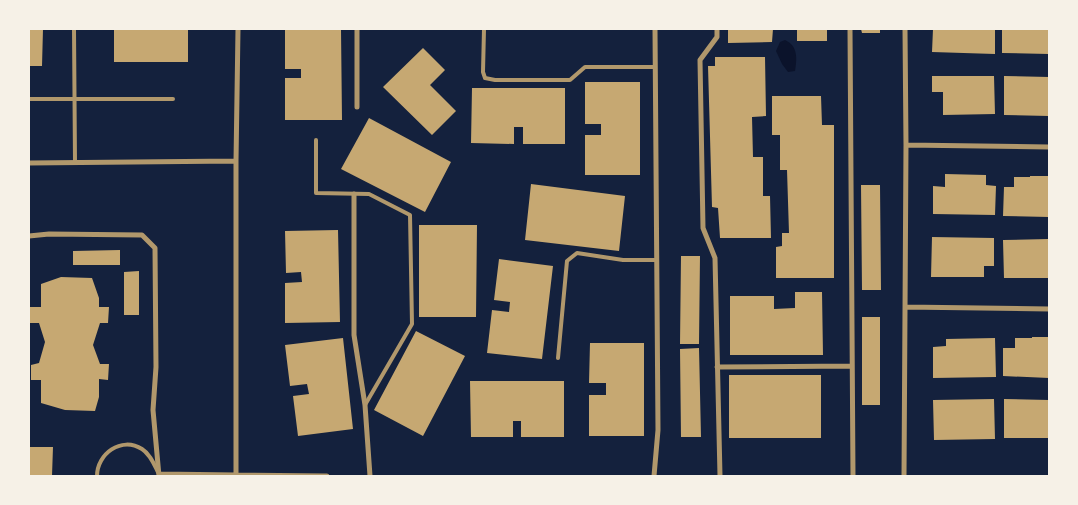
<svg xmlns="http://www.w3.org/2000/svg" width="1078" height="505" font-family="'Open Sans',sans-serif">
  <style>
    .water { fill: #0b132b }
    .building { fill: #c6a872 }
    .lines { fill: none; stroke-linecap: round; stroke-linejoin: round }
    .service { stroke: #b1986c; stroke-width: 4 }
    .minor { stroke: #b1986c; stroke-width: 5 }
  </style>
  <rect width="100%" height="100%" fill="#14213d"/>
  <path class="water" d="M785 40C798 46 797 58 795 71L788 72 782 64 776 51 780 42Z"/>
  <path class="building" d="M29 29H43L42 66H29Z
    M114 29H188V62H114Z
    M285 29H341L342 120H285V78H301V69H285Z
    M728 29H773L772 42 728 43Z
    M797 29H827V41H797Z
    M861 29H880V33H862Z
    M933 29H995V54L932 52Z
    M1002 29H1049V54L1002 53Z
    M423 48 445 70 430 85 456 111 432 135 383 87Z
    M715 57H765L766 116 752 117 753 157H763V196H770L771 238H720L718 208 712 207 708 66H715Z
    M932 76H994L995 114 943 115V92H932Z
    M1004 76 1049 77V116L1004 115Z
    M585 82H640V175H585V135H601V124H585Z
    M472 88H565V144H523V127H514V144L471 143Z
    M772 96H821L822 125H834V278H776V247L782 246V233H789L787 170H780V135H772Z
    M369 118 451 162 425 212 341 169Z
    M945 174 986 175V185L996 186 995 215 933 214V186L945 187Z
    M1030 176H1049V217L1003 216 1004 187H1014V177H1030Z
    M531 184 625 196 619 251 525 240Z
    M861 185H880L881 290H862Z
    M419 225H477L476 317H419Z
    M338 230 340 322 285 323V283L302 282 301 272 286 273 285 231Z
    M932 237 994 238V266H984V277H931Z
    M1049 239V278H1004L1003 240Z
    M120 250V265H73V251Z
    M681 256H700L699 344H680Z
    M499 259 553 266 542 359 487 353 492 310 509 312 510 302 494 300Z
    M139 271V315H124V272Z
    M61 277 92 278 99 298V307H109L108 323H100L93 345 100 364H109L108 380 99 379V397L95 411 65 410 41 403V380H31V365L39 363 45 342 39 323H30V307H41V284Z
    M795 292H822L823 355H730V296H774V309L795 308Z
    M862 317H880V405H862Z
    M416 331 465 356 423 436 374 410Z
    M1032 337H1049V378L1003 376V348H1015V338H1032Z
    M343 338 353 429 298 436 293 396 309 394 307 384 290 386 285 345Z
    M995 338 996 377 933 378V347L946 346V339Z
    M590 343H644V436H589V395H606V383H589Z
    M699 348 701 437H681L680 349Z
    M729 375H821V438H729Z
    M470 381H564V437H521V421H513V437H471Z
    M994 399 995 439 934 440 933 400Z
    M1004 399 1049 400V438H1004Z
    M29 447H53L52 476H29Z"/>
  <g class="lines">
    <path class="service" d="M74 29 75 162
      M484 29 483 72 485 78 495 80H570L585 67H655
      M29 99H173
      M316 140V193L369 194 410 215 412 324 365 405
      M558 358 567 261 577 253 623 260H656
      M97 476C97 454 121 436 142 449 150 454 154 464 158 472"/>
    <path class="minor" d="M717 29V37L700 60 703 228 715 258 720 476
      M850 29 853 476
      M357 107V29
      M906 145 1049 147
      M29 163 236 161
      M354 194V335L365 405 370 476
      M29 236 49 234 142 235 155 248 156 367 153 410 159 476
      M905 307 1049 309
      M717 367 852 366
      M159 474 327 476
      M236 476V161L238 29
      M654 476 658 430 655 29
      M904 476 906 145 905 29"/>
  </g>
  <rect width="1078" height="505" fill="none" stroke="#f6f1e7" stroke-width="60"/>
</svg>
